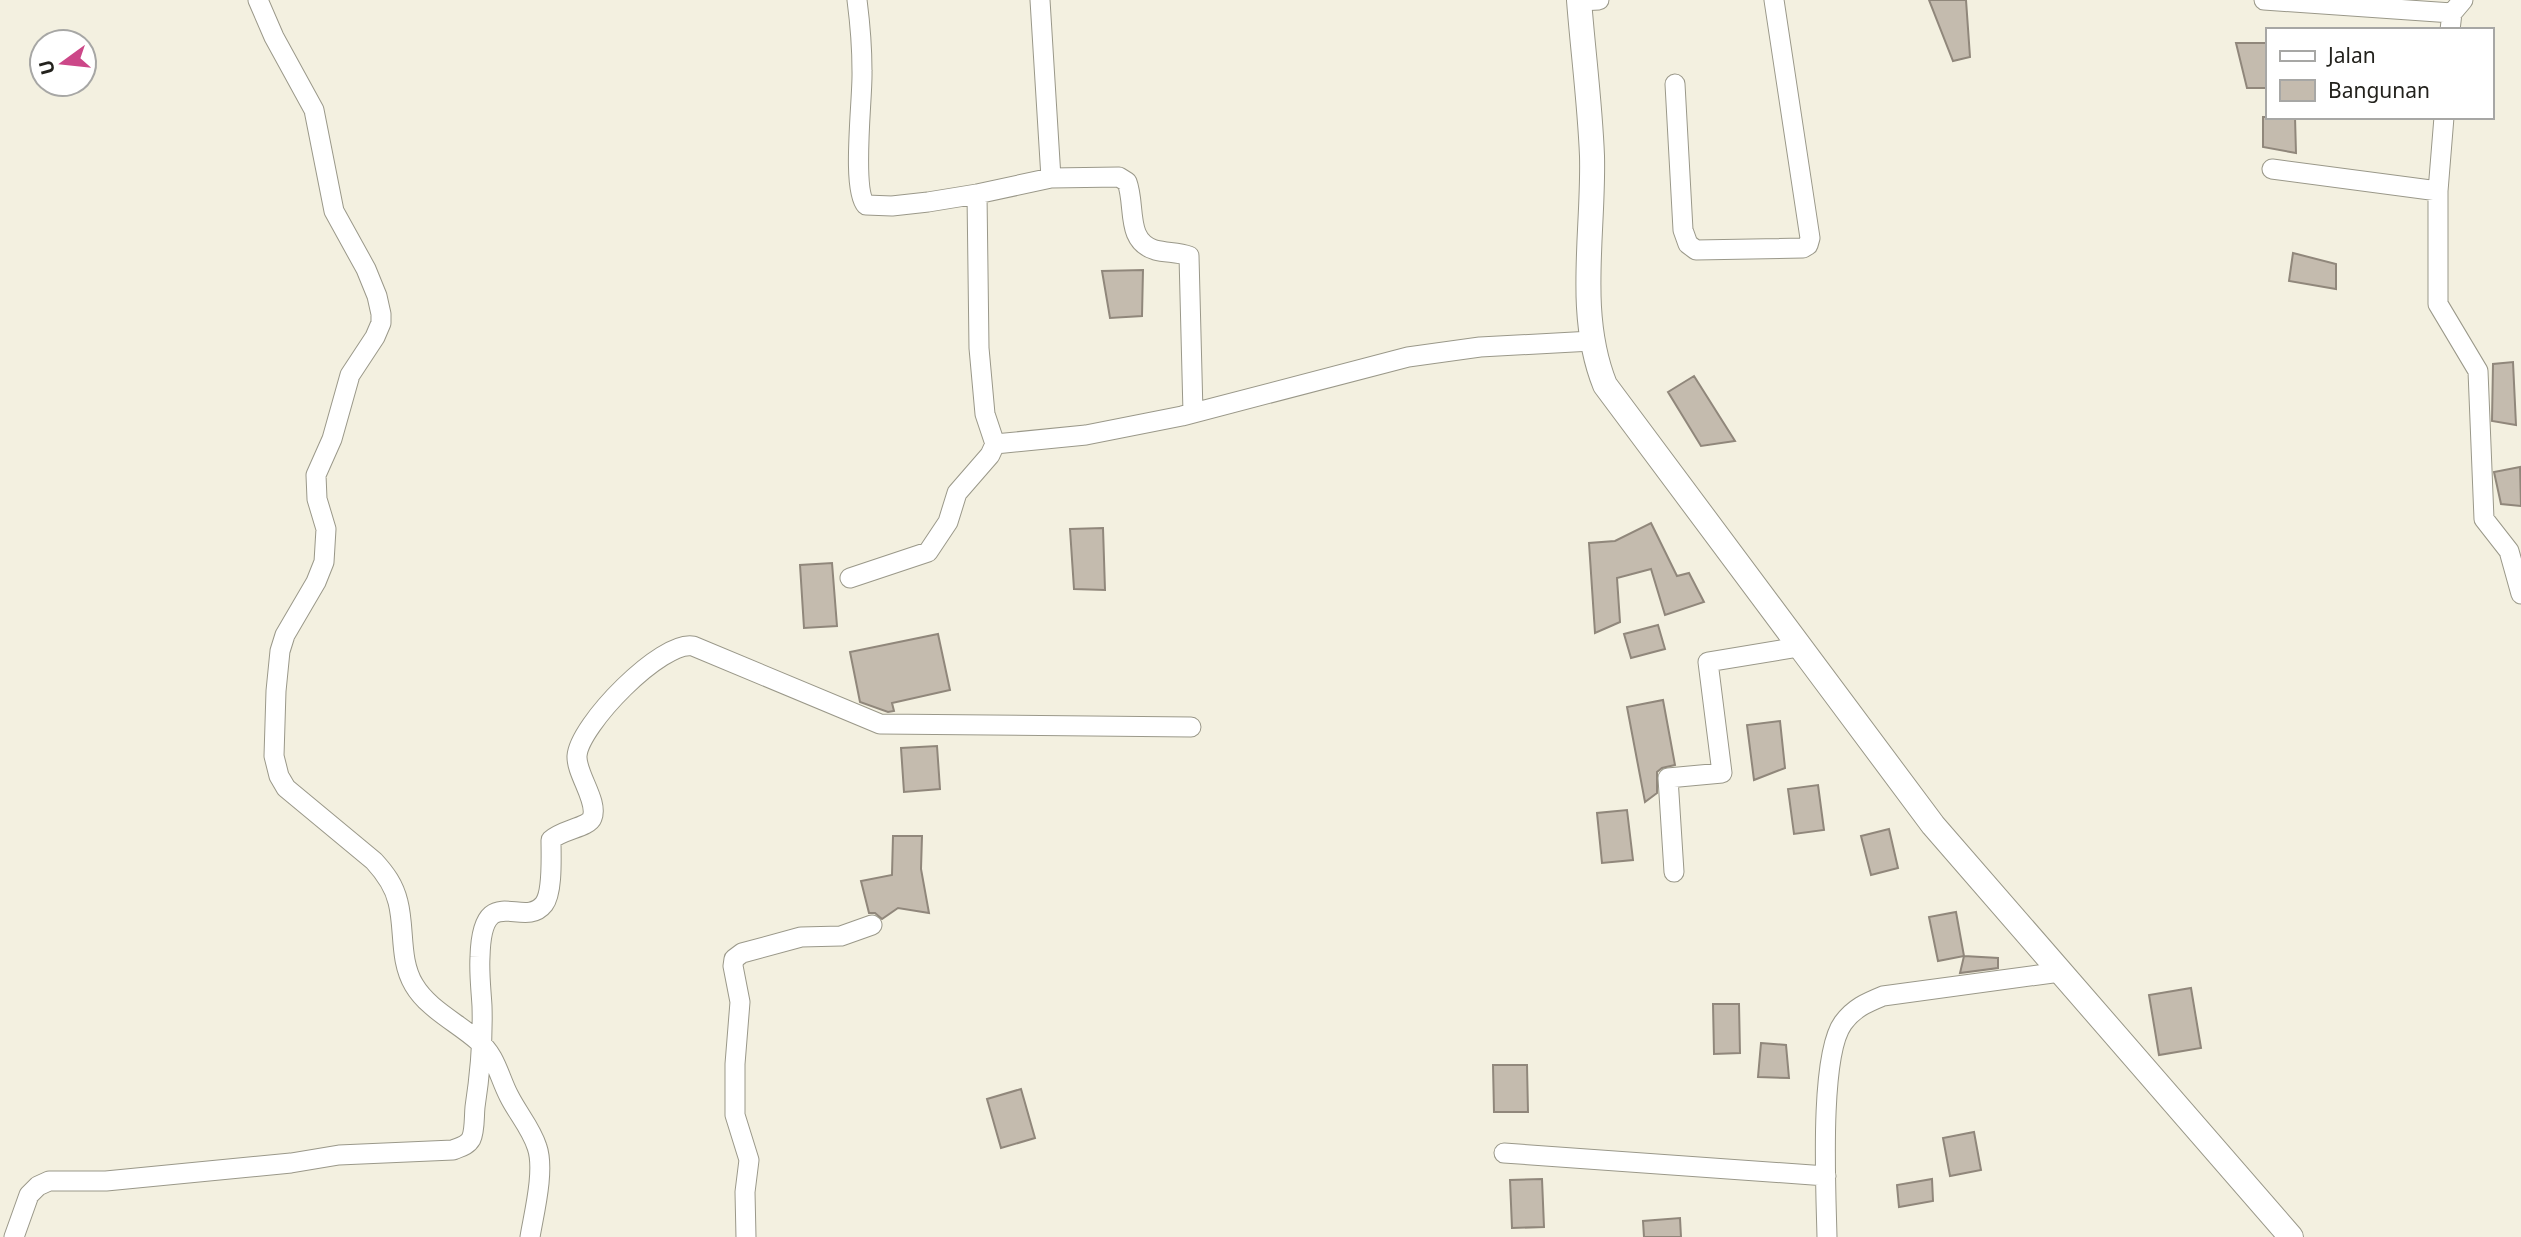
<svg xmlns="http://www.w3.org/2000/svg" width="2521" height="1237" font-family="'Noto Sans',sans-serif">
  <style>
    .building { fill: #c4bbae; stroke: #90877b; stroke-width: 2 }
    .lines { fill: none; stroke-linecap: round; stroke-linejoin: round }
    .minor-casing { stroke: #9a9889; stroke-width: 21 }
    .tertiary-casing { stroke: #9a9889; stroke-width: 26 }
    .minor { stroke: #fff; stroke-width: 19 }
    .tertiary { stroke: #fff; stroke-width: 24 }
  </style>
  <rect width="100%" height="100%" fill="#f3f0e0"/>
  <path class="building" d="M1929 0H1966L1970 57 1953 61Z
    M2236 43H2267V88H2247Z
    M2263 117H2295L2296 153 2263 147Z
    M2293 253 2336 264V289L2289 281Z
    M1143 270 1142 316 1110 318 1102 271Z
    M2513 362 2516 425 2492 421 2493 364Z
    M1694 376 1735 441 1701 446 1668 392Z
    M2520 467 2521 506 2501 504 2494 472Z
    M1651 523 1677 576 1689 573 1704 602 1665 615 1651 569 1617 578 1620 622 1595 633 1589 543 1615 541Z
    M1103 528 1105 590 1074 589 1070 529Z
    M832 563 837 626 804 628 800 565Z
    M1658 625 1665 649 1631 658 1624 634Z
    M938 634 950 690 892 703 894 711 888 712 860 702 850 652Z
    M1663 700 1675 765 1662 768 1657 772V793L1645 802 1627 707Z
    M1780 721 1785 768 1754 780 1747 725Z
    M937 746 940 789 904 792 901 748Z
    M1818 785 1824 830 1794 834 1788 789Z
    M1627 810 1633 860 1602 863 1597 813Z
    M1889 829 1898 868 1871 875 1861 836Z
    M893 836H922L921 869 929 913 898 908 882 919 875 913H869L861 881 892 875Z
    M1956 912 1964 956 1938 961 1929 917Z
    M1964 956 1998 958V968L1960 973Z
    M2191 988 2201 1048 2159 1055 2149 995Z
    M1713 1004H1739L1740 1053 1714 1054Z
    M1761 1043 1786 1045 1789 1078 1758 1077Z
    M1493 1065H1527L1528 1112H1494Z
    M1021 1089 1035 1138 1001 1148 987 1099Z
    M1974 1132 1981 1170 1950 1176 1943 1138Z
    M1542 1179 1544 1227 1512 1228 1510 1180Z
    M1932 1179 1933 1201 1899 1207 1897 1185Z
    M1680 1218 1681 1237H1644L1643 1221Z"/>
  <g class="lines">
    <defs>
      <path id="minor" d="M258 0 274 37 314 110 334 211 366 269 377 296 381 314V323L375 337 350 375 332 439 316 475 317 499 326 529 324 562 316 582 285 635 280 651 276 691 274 756 279 776 286 788 374 861C385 873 394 885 398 902 405 929 399 960 414 985 428 1009 458 1023 478 1041 496 1055 499 1077 509 1096 518 1114 531 1128 537 1147 545 1170 534 1213 530 1237
        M857 0C860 23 862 47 862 71 863 97 851 189 866 205L892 206 928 202 977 194 1051 178 1119 177 1127 182C1136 206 1125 241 1155 250 1167 253 1178 252 1189 256L1193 413
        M1040 0 1051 178
        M2264 0 2452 13 2450 30
        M1579 1 1599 0
        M2452 13 2463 0
        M1675 84 1683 230 1688 244 1696 250 1803 248 1808 245 1810 238 1774 0
        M2444 117 2438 191V304L2478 371 2484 519 2509 551 2521 594
        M2272 169 2438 191
        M977 194 979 348 985 414 995 444 1086 435 1182 416 1408 357 1480 347 1592 341
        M850 578 928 552 948 522 957 493 990 455 995 444
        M1674 872 1668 778 1722 773 1708 662 1799 647
        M1504 1153 1826 1176
        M14 1237 29 1195 38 1186 49 1181H106L291 1163 339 1155 453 1150C460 1147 467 1146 471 1139 475 1131 474 1117 475 1107 480 1074 483 1039 482 1006 481 989 479 973 480 957 482 878 523 931 544 904 553 892 551 856 551 840 561 830 589 827 592 818 599 802 576 774 577 756 579 725 662 640 693 646L880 724 1191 727
        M746 1237 745 1192 749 1160 735 1115V1064L740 1002 733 966 734 959 742 953 801 937 841 936 872 925
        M1827 1237C1826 1191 1819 1056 1843 1023 1854 1008 1866 1003 1883 996L2060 972"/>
      <path id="tertiary" d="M1579 0C1583 52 1590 104 1592 156 1594 232 1576 313 1605 385L1933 825 2291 1237"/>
    </defs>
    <use href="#minor" class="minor-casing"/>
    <use href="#tertiary" class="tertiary-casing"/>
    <use href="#minor" class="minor"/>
    <use href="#tertiary" class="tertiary"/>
  </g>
  <rect x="2266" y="28" width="228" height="91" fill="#ffffff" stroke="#a7a7a5" stroke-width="2"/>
  <rect x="2280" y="51" width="35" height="10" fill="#ffffff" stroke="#a7a7a5" stroke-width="2"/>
  <text x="2328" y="63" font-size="21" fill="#23221d">Jalan</text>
  <rect x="2280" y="80" width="35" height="21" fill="#c4bbae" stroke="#a7a7a5" stroke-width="2"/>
  <text x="2328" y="98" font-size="21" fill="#23221d">Bangunan</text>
  <g transform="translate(63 63) rotate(255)"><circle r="33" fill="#ffffff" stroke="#a7a7a5" stroke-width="2"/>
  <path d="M0-5L12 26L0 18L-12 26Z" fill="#cc4788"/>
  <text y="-10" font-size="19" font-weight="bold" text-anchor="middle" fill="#23221d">U</text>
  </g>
</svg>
